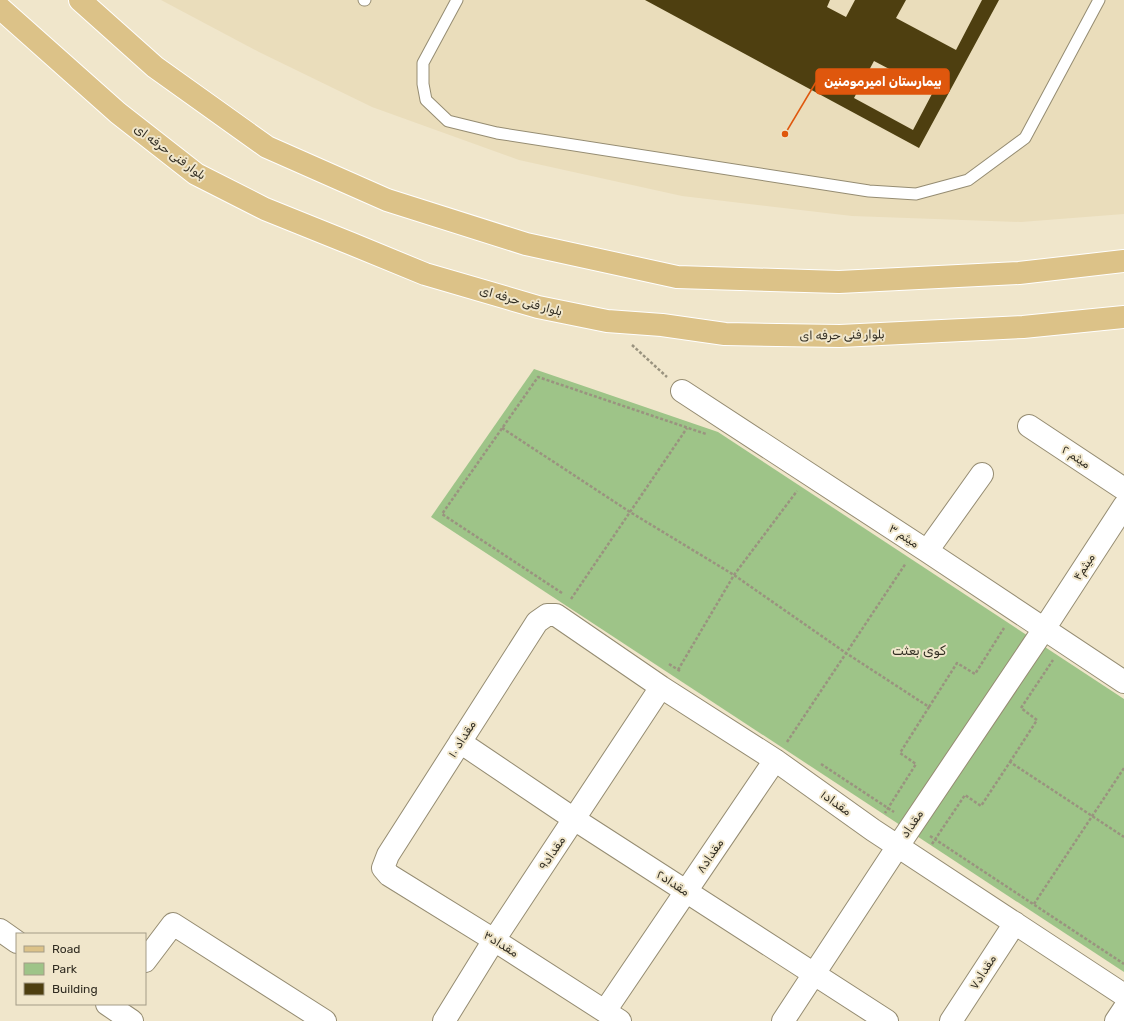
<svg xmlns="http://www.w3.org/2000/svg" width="1124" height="1021" font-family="Rubik,'Noto Naskh Arabic',sans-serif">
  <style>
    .built { fill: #eaddbb }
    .green { fill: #9ec488 }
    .building { fill: #4e3f10; fill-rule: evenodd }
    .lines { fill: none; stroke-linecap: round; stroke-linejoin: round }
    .service-casing { stroke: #958c72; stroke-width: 13 }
    .minor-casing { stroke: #958c72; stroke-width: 24 }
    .tertiary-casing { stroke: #958c72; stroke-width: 24 }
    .primary-casing { stroke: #fff; stroke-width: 24 }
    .path { stroke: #9a937f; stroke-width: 2.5; stroke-dasharray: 3 2; stroke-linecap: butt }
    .service { stroke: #fff; stroke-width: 11 }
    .minor { stroke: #fff; stroke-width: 22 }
    .tertiary { stroke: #fff; stroke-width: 22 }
    .primary { stroke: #dcc288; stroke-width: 22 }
    .labels { text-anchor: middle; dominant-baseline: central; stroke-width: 4; stroke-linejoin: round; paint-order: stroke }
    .street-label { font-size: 12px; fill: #312d22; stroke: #f0e6cb }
    .neighbourhood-label { font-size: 13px; fill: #312d22; stroke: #f0e6cb }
    .leader { fill: none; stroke: #df570d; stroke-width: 1.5 }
    .callout-dot { fill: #df570d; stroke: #f0e6cb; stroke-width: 1.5 }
    .callout { fill: #df570d; stroke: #df570d; stroke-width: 1.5 }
    .callout-label { font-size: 13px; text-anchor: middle; font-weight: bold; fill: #fff }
  </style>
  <rect width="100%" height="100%" fill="#f0e6cb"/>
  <path class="built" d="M161 0H1124V214L1021 222 852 216 682 196 519 160 372 107 259 52Z"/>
  <path class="green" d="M534 369 718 432 1124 699V972L431 517Z"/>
  <path class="building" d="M645 0H830L827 7 846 17 855 0H906L896 18 956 50 982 0H999L919 148ZM874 61 933 92 913 130 854 98Z"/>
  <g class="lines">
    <defs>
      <path id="service" d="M364 0H365
        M457 0 423 63V84L426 100 448 121 497 133 869 191 916 194 968 180 1025 138 1099 0"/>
      <path id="minor" d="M682 391 927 551 1124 682
        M1029 426 1124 489
        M927 551 982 474
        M460 742 574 819 887 1021
        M145 961 173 924 325 1021
        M605 1011 775 760
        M444 1021 494 940 661 687
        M620 1021 494 940 389 875 383 868 388 855 537 622 547 615H556L661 687 775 760 873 830 1124 995
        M783 1021 898 846 1044 629 1124 506
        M951 1021 1015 923
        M1116 1021 1124 1009"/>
      <path id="tertiary" d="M0 930 17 942
        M107 1004 132 1021"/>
      <path id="primary" d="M80 0 155 67 267 147 387 200 526 244 677 277 839 282 1019 273 1124 261
        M0 8 118 113 196 174 265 209 352 244 425 274 538 307 607 321 662 325 725 334 840 336 1023 327 1124 317"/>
    </defs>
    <use href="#service" class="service-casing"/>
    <use href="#minor" class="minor-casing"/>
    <use href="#tertiary" class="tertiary-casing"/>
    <use href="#primary" class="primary-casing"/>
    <path class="path" d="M632 345 667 377
      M502 428 630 512 734 575 846 653 929 707 900 753 916 764 885 813
      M562 593 442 514 538 377 706 434
      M571 599 687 428
      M669 664 680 671
      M678 670 734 575 797 491
      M929 707 957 663 975 674 1004 628
      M787 742 906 563
      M1010 762 1037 720 1021 708 1053 660
      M821 764 894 812
      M930 836 1124 964
      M932 844 965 795 981 806 1010 762 1124 837
      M1034 904 1124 768"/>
    <use href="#service" class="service"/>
    <use href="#minor" class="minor"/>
    <use href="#tertiary" class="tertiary"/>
    <use href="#primary" class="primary"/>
  </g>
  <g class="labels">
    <g class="street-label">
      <text transform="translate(170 152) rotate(36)">بلوار فنی حرفه ای</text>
      <text transform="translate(521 301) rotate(15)">بلوار فنی حرفه ای</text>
      <text transform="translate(842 335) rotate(-1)">بلوار فنی حرفه ای</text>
      <text transform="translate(1076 457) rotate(34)">میثم ۲</text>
      <text transform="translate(904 536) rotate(33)">میثم ۳</text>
      <text transform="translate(1084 567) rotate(-57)">میثم۴</text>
      <text transform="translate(462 739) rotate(-58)">مقداد ۱۰</text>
      <text transform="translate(836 803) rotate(35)">مقداد۱</text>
      <text transform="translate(912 824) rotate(-56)">مقداد</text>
      <text transform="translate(552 853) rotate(-56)">مقداد۹</text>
      <text transform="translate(710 856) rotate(-56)">مقداد۸</text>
      <text transform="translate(673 883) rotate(33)">مقداد۲</text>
      <text transform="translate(501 944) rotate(32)">مقداد۳</text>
      <text transform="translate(983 972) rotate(-57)">مقداد۷</text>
    </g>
    <g class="neighbourhood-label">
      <text x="919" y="650">کوی بعثت</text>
    </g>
  </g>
  <path class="leader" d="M785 134L816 82"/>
  <circle class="callout-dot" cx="785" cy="134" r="4"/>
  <rect class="callout" x="816" y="69" width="133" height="25" rx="4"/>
  <g class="callout-label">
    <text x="883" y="86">بیمارستان امیرمومنین</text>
  </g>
  <rect x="16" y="933" width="130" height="72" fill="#f0e6cb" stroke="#a49c87"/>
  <rect x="24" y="946" width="20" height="6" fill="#dcc288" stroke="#a49c87"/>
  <text x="52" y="953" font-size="12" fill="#312d22">Road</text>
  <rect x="24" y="963" width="20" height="12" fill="#9ec488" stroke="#a49c87"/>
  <text x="52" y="973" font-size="12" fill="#312d22">Park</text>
  <rect x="24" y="983" width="20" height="12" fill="#4e3f10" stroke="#a49c87"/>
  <text x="52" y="993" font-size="12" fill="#312d22">Building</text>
</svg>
